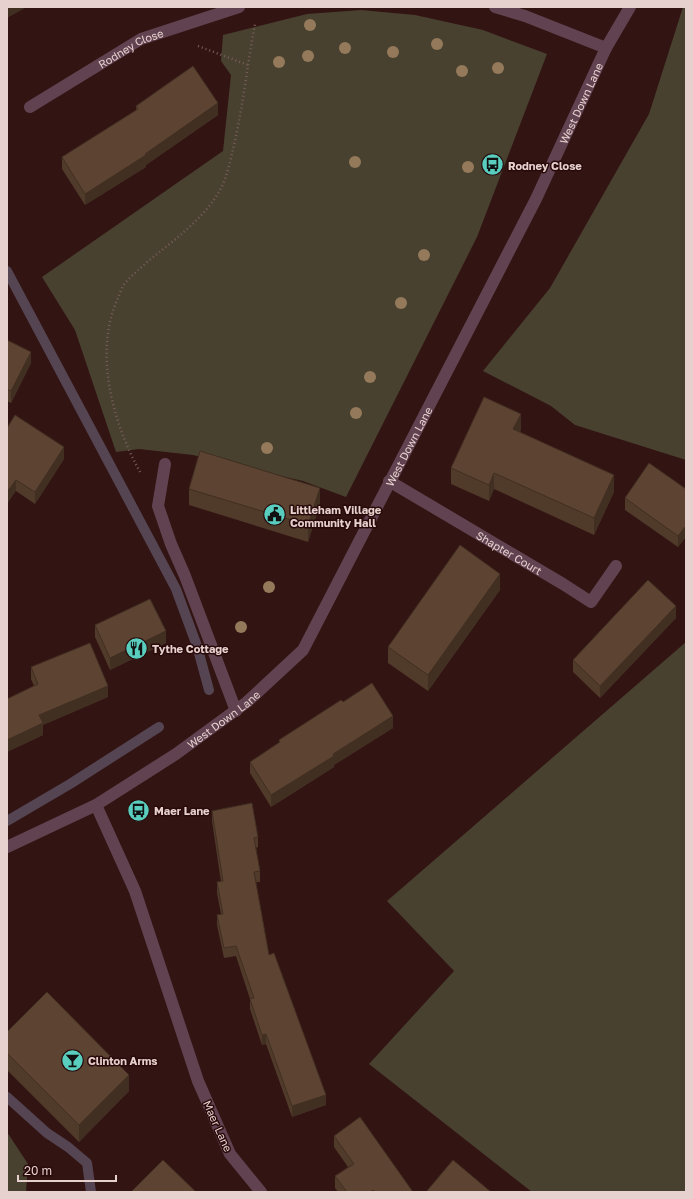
<svg xmlns="http://www.w3.org/2000/svg" width="693" height="1199" font-family="'Golos Text',sans-serif">
  <style>
    .green { fill: #494130 }
    .lines { fill: none; stroke-linecap: round; stroke-linejoin: round }
    .stream { stroke: #554451; stroke-width: 10 }
    .path { stroke: #785d5c; stroke-width: 2.5; stroke-dasharray: 1 3; stroke-linecap: butt }
    .service { stroke: #614250; stroke-width: 12 }
    .minor { stroke: #614250; stroke-width: 12 }
    .tertiary { stroke: #614250; stroke-width: 12 }
    .tree { fill: #94795b }
    .wall { fill: #503a2a }
    .shaded-wall { fill: #412f22 }
    .building { fill: #5d4331; stroke: #412f22 }
    .labels { text-anchor: middle; dominant-baseline: central; stroke-width: 3; stroke-linejoin: round; paint-order: stroke }
    .street-label { font-size: 11px; fill: #e7d1cf; stroke: #280a0a }
    .poi-label { font-size: 11px; font-weight: bold; fill: #e7d1cf; stroke: #280a0a; text-anchor: start }
  </style>
  <rect width="100%" height="100%" fill="#321413"/>
  <path class="green" d="M683 7H686V460L575 425 551 406 483 371 550 288 649 114Z
    M361 10 415 15 483 30 547 54 477 237 346 497 303 481 193 455 139 449 116 452 75 330 42 277 223 151 231 75 221 61 223 35 307 14Z
    M686 642V1192H532L369 1064 454 971 387 901Z
    M7 1132 28 1164 26 1192H7Z"/>
  <g class="lines">
    <path class="stream" d="M7 271 176 589 197 646 209 690
      M7 821 70 784 159 727
      M7 1097 47 1133 68 1147 87 1163 91 1192"/>
    <path class="path" d="M198 46 248 65
      M140 472C113 423 93 352 118 298 120 293 122 286 126 282 155 251 196 230 219 192 226 180 230 163 233 149 243 108 247 66 255 24"/>
    <path class="service" d="M165 464 158 506 171 544 185 576 236 711"/>
    <g class="minor">
      <path d="M495 7 525 16 606 48"/>
      <path id="s1" d="M30 107 141 39 239 7"/>
      <path id="s2" d="M389 481 563 584 591 602 616 566"/>
      <path id="s3" d="M261 1192 230 1154 198 1081 135 891 96 805 176 754 247 702 303 650 536 199 606 48 630 7"/>
    </g>
    <path class="tertiary" d="M7 847 96 805"/>
  </g>
  <g class="tree">
    <circle cx="310" cy="25" r="6"/>
    <circle cx="437" cy="44" r="6"/>
    <circle cx="345" cy="48" r="6"/>
    <circle cx="393" cy="52" r="6"/>
    <circle cx="308" cy="56" r="6"/>
    <circle cx="279" cy="62" r="6"/>
    <circle cx="498" cy="68" r="6"/>
    <circle cx="462" cy="71" r="6"/>
    <circle cx="355" cy="162" r="6"/>
    <circle cx="468" cy="167" r="6"/>
    <circle cx="424" cy="255" r="6"/>
    <circle cx="401" cy="303" r="6"/>
    <circle cx="370" cy="377" r="6"/>
    <circle cx="356" cy="413" r="6"/>
    <circle cx="267" cy="448" r="6"/>
    <circle cx="269" cy="587" r="6"/>
    <circle cx="241" cy="627" r="6"/>
  </g>
  <path class="wall" d="M136 106 218 115 146 165V167L85 205 62 169V157L136 111Z
    M7 340 31 363 11 403 7 401Z
    M7 428 64 459 35 504 16 491Z
    M521 430 520 432 614 492 594 535 494 489 489 501 451 484V468Z
    M189 489 320 504 308 542 189 505Z
    M686 489V539L685 538 678 547 625 510V498Z
    M500 590 428 691 388 663V647Z
    M676 618 600 698 573 672V660Z
    M95 625 166 643 110 670 95 637Z
    M31 667 108 697 43 725V735L7 752V699L34 686 31 679Z
    M343 702 393 728 334 765V767L271 807 250 773V762L279 743V740Z
    M212 811 258 837V847L256 848 260 871V882H256L269 955 326 1105 292 1117 266 1044 262 1045 250 1009V999L236 956 224 958 217 925V915L221 914 217 893V882H221L212 821Z
    M7 1032 129 1091 79 1142 7 1070Z
    M334 1136 413 1192H338L335 1188V1176L348 1167 334 1147Z"/>
  <path class="shaded-wall" d="M7 7H27L7 18Z
    M218 103V115L146 165V167L85 205V194L145 154Z
    M31 352V363L11 403V391Z
    M521 414V430L513 446V429Z
    M64 447V459L35 504V492Z
    M494 473V489L489 501V485Z
    M614 475V492L594 535V518Z
    M16 480V491L7 504V492Z
    M320 488V504L308 542V525Z
    M685 527V538L678 547V536Z
    M500 574V590L428 691V675Z
    M676 606V618L600 698V686Z
    M166 631V643L110 670V658Z
    M108 686V697L43 725V735L7 752V740L39 715Z
    M393 716V728L334 765V767L271 807V795Z
    M266 1034V1044L262 1045V1035Z
    M129 1075V1091L79 1142V1125Z
    M326 1095V1105L292 1117V1106Z"/>
  <path class="building" d="M193 66 218 103 145 154 146 155 85 194 62 157 138 109 136 106Z
    M7 340 31 352 11 391 7 389Z
    M484 397 521 414 513 429 614 475 594 518 494 473 489 485 451 468Z
    M15 415 64 447 35 492 16 480 7 492V428Z
    M200 451 320 488 308 525 189 489Z
    M649 463 686 489V528L685 527 678 536 625 498Z
    M460 545 500 574 428 675 388 647Z
    M648 580 676 606 600 686 573 660Z
    M150 599 166 631 110 658 95 625Z
    M90 643 108 686 39 715 43 723 7 740V699L38 684 31 667Z
    M372 683 393 716 333 754 334 756 271 795 250 762 280 742 279 740 341 700 343 702Z
    M252 803 258 837 254 838 260 871 254 872 269 955 274 953 326 1095 292 1106 266 1034 262 1035 250 999 254 998 236 946 224 948 217 915 223 914 217 882 223 881 212 811Z
    M47 992 129 1075 79 1125 7 1053V1032Z
    M360 1117 413 1192H376L373 1190 370 1192H347L335 1176 354 1164 334 1136Z
    M163 1160 196 1192H131Z
    M453 1160 491 1192H426Z"/>
  <defs>
    <symbol id="bus-disc" viewBox="-11 -11 22 22"><circle r="9.5" fill="#59cebf" stroke="#280a0a"/><path d="M-5-6H5V4H4V6H2V4H-2V6H-4V4H-5ZM-3.5-4V0h7V-4ZM-3.5 1.2v1.5H-2V1.2ZM2 1.2v1.5H3.5V1.2Z" fill="#111"/></symbol>
    <symbol id="civic-disc" viewBox="-11 -11 22 22"><circle r="9.5" fill="#59cebf" stroke="#280a0a"/><path d="M-.6-6.5H3V-4.5H.6V-3L4-1V1h2V6H-6V1h2V-1L-.6-3ZM-1.2 2.5V6h2.4V2.5Z" fill="#111"/></symbol>
    <symbol id="restaurant-disc" viewBox="-11 -11 22 22"><circle r="9.5" fill="#59cebf" stroke="#280a0a"/><path d="M-5-6h1v4h1v-4h1v4h1v-4h1v5L-1.5 .5V6h-2V.5L-5-1ZM5-6V6H3V1.5H1.5Q1.5-4 5-6Z" fill="#111"/></symbol>
    <symbol id="bar-disc" viewBox="-11 -11 22 22"><circle r="9.5" fill="#59cebf" stroke="#280a0a"/><path d="M-6-5H6L.8 .8V4.5H3.5V6h-7V4.5H-.8V.8Z" fill="#111"/></symbol>
  </defs>
  <g fill-rule="evenodd">
    <use href="#bus-disc" x="480" y="152" width="25" height="25"/>
    <use href="#civic-disc" x="262" y="502" width="25" height="25"/>
    <use href="#restaurant-disc" x="124" y="636" width="25" height="25"/>
    <use href="#bus-disc" x="126" y="798" width="25" height="25"/>
    <use href="#bar-disc" x="60" y="1048" width="25" height="25"/>
  </g>
  <g class="labels">
    <g class="street-label">
      <text stroke="none"><textPath href="#s1" startOffset="117">Rodney Close</textPath></text>
      <text stroke="none"><textPath href="#s3" startOffset="1296">West Down Lane</textPath></text>
      <text stroke="none"><textPath href="#s3" startOffset="912">West Down Lane</textPath></text>
      <text stroke="none"><textPath href="#s2" startOffset="140">Shapter Court</textPath></text>
      <text stroke="none"><textPath href="#s3" startOffset="577">West Down Lane</textPath></text>
      <text transform="translate(218 1126) rotate(66)">Maer Lane</text>
    </g>
    <g class="poi-label">
      <text x="508" y="165">Rodney Close</text>
      <text x="290" y="509">Littleham Village<tspan x="290" dy="13">Community Hall</tspan></text>
      <text x="152" y="648">Tythe Cottage</text>
      <text x="154" y="810">Maer Lane</text>
      <text x="88" y="1060">Clinton Arms</text>
    </g>
  </g>
  <rect width="693" height="1199" fill="none" stroke="#e7d1cf" stroke-width="16"/>
  <path d="M18 1175v6h98v-6" fill="none" stroke="#e7d1cf" stroke-width="2"/>
  <text x="24" y="1175" font-size="12" fill="#e7d1cf" stroke="#280a0a" stroke-width="3" paint-order="stroke">20 m</text>
</svg>
